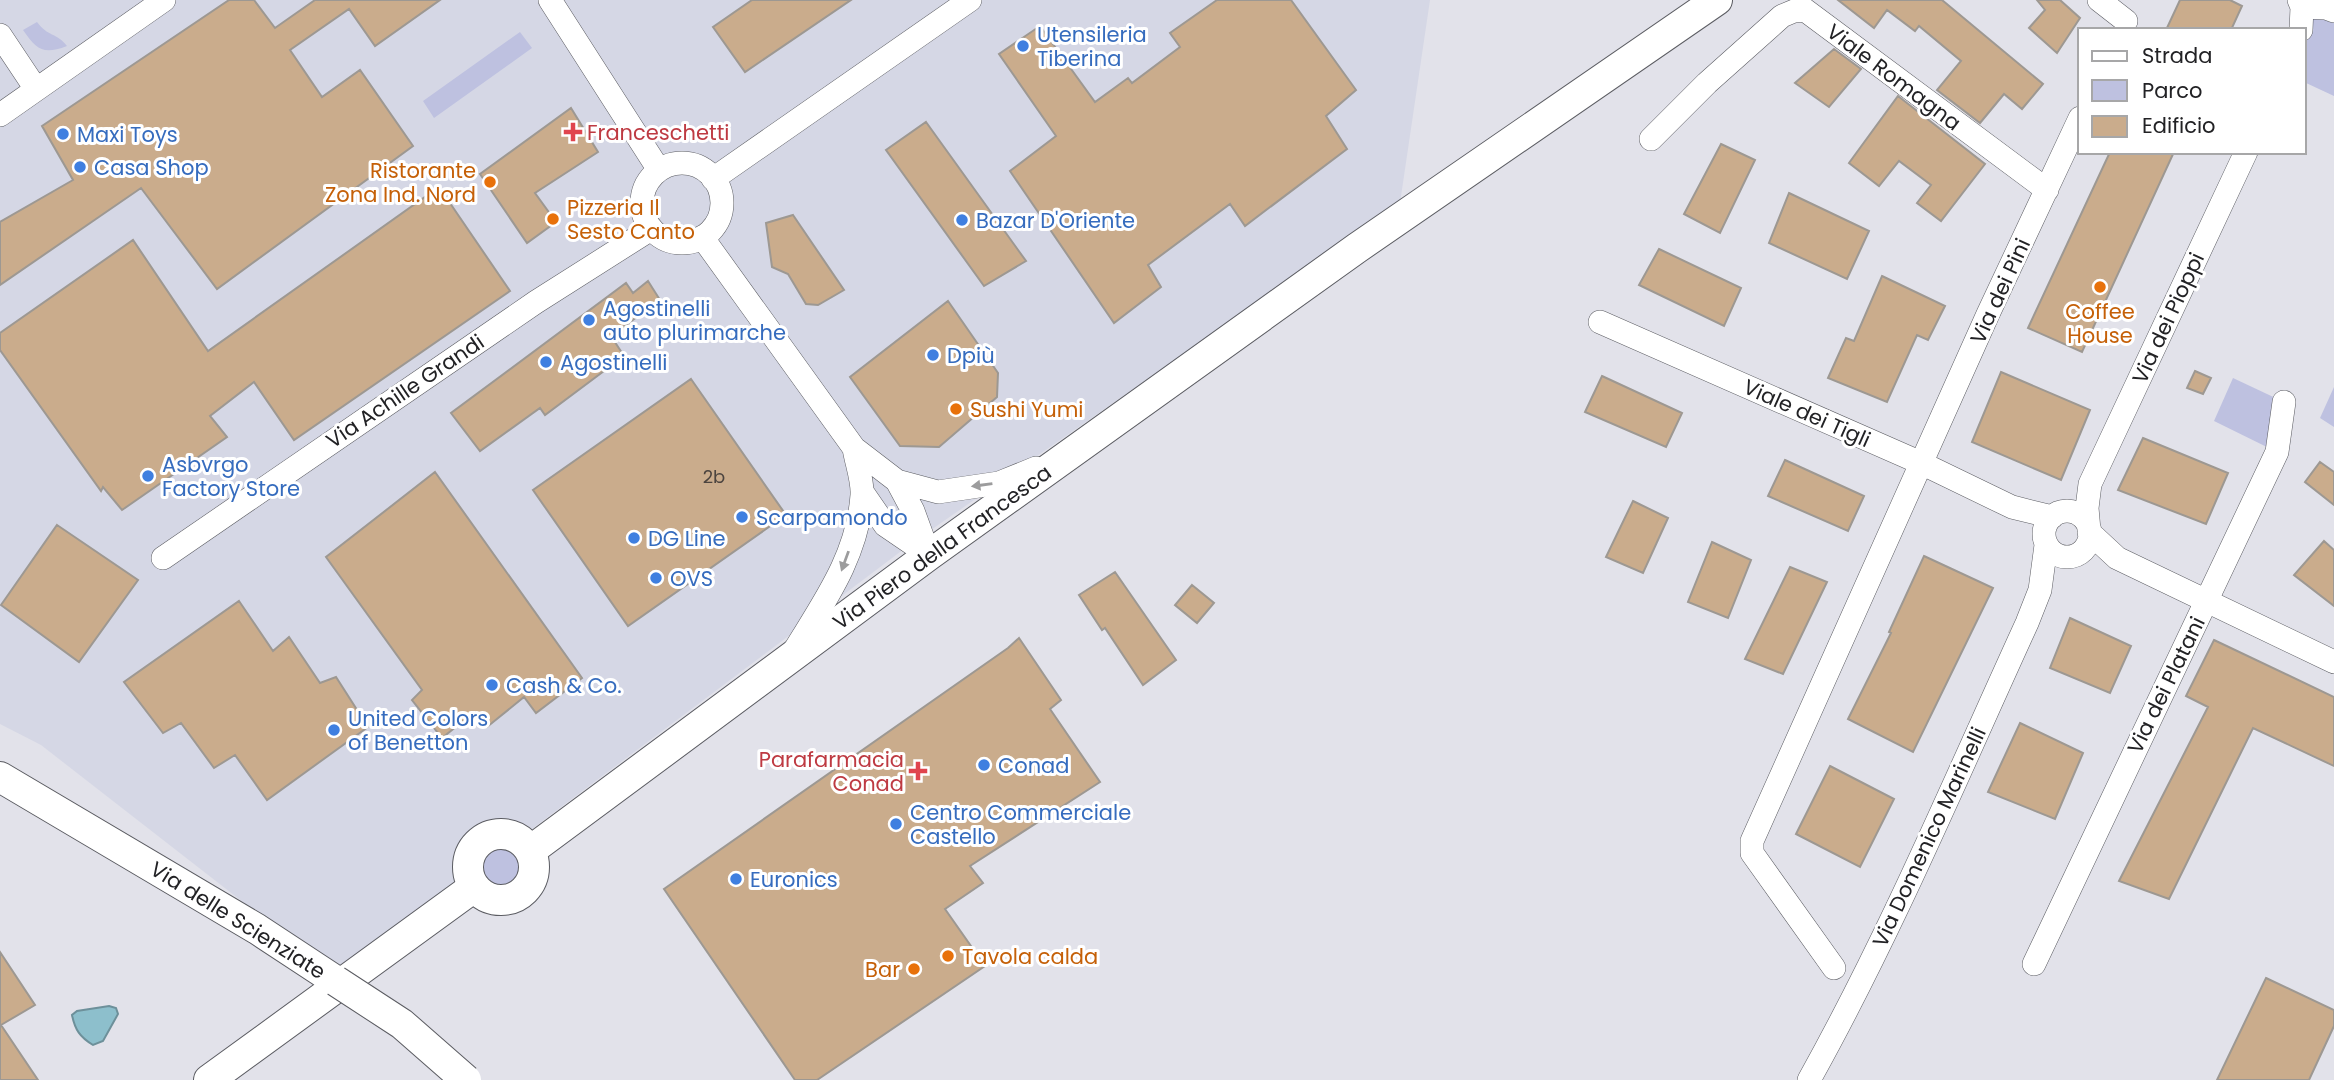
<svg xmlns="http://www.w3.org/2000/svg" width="2334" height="1080" font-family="Poppins,sans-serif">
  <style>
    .built { fill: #d5d7e5 }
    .green { fill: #bec1e0 }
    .water { fill: #8dbfcc; stroke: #6d909a; stroke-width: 2 }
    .building { fill: #caac8c; stroke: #9d9892; stroke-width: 2 }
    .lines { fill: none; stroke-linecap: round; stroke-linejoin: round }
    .minor-casing { stroke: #5b5c62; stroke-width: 24 }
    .major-casing { stroke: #5b5c62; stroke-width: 32 }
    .minor { stroke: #fff; stroke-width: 23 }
    .major { stroke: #fff; stroke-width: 30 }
    .major-bridge-casing { stroke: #5b5c62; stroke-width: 32; stroke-linecap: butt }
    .major-bridge { stroke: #fff; stroke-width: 30 }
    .oneway { fill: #9c9c9d }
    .shop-dot { fill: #3f7fe0; stroke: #fff; stroke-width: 2.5 }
    .health-dot { fill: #e0444e; stroke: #fff; stroke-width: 2.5 }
    .food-dot { fill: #e8710a; stroke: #fff; stroke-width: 2.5 }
    .labels { text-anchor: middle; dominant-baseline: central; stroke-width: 6; stroke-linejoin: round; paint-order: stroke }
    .number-label { font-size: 18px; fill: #4c443f }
    .shop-label { font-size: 21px; fill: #366cbe; stroke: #fff; text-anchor: start }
    .street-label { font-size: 21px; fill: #222225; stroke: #fff }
    .health-label { font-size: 21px; fill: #be3a42; stroke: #fff; text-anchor: start }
    .food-label { font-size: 21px; fill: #c56008; stroke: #fff; text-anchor: start }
  </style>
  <rect width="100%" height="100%" fill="#e2e2ea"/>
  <path class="built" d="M0 0H1430L1400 203 908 546 342 972 266 920 41 745 0 724Z"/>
  <path class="green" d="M2302 7 2334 11V96L2304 82V30Z
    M37 22C48 37 56 32 67 46 43 55 37 50 23 30Z
    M520 32 532 48 434 118 423 101Z
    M2233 378 2284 402 2277 452 2214 421Z
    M2334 387V427L2320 418Z
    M468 867a33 33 0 1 1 66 0a33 33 0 1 1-66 0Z"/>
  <path class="water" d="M109 1006 116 1008 118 1014 103 1041 93 1045C80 1037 75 1030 72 1015L77 1011Z"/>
  <path class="building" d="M229 0H254L275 28 315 0H440L375 46 349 9 290 50 322 97 360 70 413 146 217 289 141 188 0 285V222L73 180 42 126Z
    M752 0H851L745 72 713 27Z
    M1217 0H1291L1356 90 1326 116 1347 149 1245 226 1230 204 1148 265 1161 287 1114 323 1010 171 1056 136 999 54 1040 26 1095 102 1128 78 1132 83 1180 47 1170 33Z
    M1838 0H1942L2043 84 2022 109 2004 94 1980 123 1937 90 1961 61 1919 26 1915 31 1887 10 1874 28Z
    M2037 0H2060L2080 18 2057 53 2029 28 2045 10Z
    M2180 0H2230L2242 6 2231 30H2166Z
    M1834 49 1861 69 1829 107 1795 83Z
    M1898 96 1985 164 1941 221 1917 203 1931 185 1899 161 1879 186 1849 163Z
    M571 108 598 152 535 193 556 222 527 243 480 174Z
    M926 122 1026 261 984 286 886 150Z
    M1721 144 1755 160 1720 233 1684 214Z
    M2110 152H2174L2082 352 2028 328Z
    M439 187 510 291 294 440 254 382 210 416 227 437 122 510 103 487 101 491 0 350V333L133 240 208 351Z
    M1789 193 1869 231 1847 279 1769 243Z
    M793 215 844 290 818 305 806 304 788 274 772 267 766 223Z
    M1659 249 1741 288 1724 326 1639 285Z
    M1882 276 1945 306 1928 340 1917 335 1887 402 1828 378 1846 338 1854 341Z
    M648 281 660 300 611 336 624 356 545 415 540 408 480 451 451 413 626 283 633 293Z
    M948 301 998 373 997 397 939 447 900 446 850 377Z
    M2195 371 2211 378 2203 394 2187 388Z
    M2001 372 2090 410 2061 480 1972 442Z
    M1602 376 1682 413 1666 447 1585 412Z
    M691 379 786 515 628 626 533 490Z
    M2143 438 2228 473 2206 524 2118 490Z
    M1785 460 1864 496 1848 531 1768 496Z
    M2320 462 2334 472V505L2305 482Z
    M435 472 582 678 536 713 524 697 487 727 473 713 442 738 412 700 422 690 326 557Z
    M1633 501 1668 518 1643 573 1606 557Z
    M57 525 138 580 79 662 1 605Z
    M2324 541 2334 550V606L2294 575Z
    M1712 542 1751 560 1728 618 1688 602Z
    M1924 556 1993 588 1913 752 1848 719 1891 633 1889 632Z
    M1790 567 1827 582 1783 674 1745 659Z
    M1115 572 1176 660 1143 685 1105 628 1102 630 1079 595Z
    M1192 585 1214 603 1197 623 1175 605Z
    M239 601 273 651 289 637 320 683 336 677 368 727 267 800 235 755 214 768 181 723 163 733 124 682Z
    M2070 618 2131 646 2110 693 2050 668Z
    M1019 638 1061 700 1050 709 1100 782 970 866 983 883 945 909 985 966 817 1080H795L664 889 1008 648Z
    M2214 640 2334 697V766L2253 728 2169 899 2119 881 2208 707 2186 696Z
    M2020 723 2083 753 2055 819 1988 792Z
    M1830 766 1894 799 1860 867 1796 834Z
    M0 952 35 1005 1 1025 38 1080H0Z
    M2266 978 2334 1010V1026L2309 1080H2217Z"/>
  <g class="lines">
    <defs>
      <path id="minor" d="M550 0 659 170
        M2099 0 2126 21
        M2299 0 2302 7 2301 30
        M2302 7 2326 8 2334 11
        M0 35 36 89
        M0 115 164 0
        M1651 139 1707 83 1782 16 1794 11 1805 10 2047 190
        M642 203a40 40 0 1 1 80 0a40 40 0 1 1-80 0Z
        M713 179 970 0
        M702 237 854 448 897 481 938 492 999 483 1036 468
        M1600 322 1921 463 2012 507 2052 517
        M897 481 913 511 929 555
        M863 493 885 525 929 555
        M2044 534a23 23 0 1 1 46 0a23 23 0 1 1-46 0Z
        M2089 530 2087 508 2090 484 2246 152
        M2089 532 2117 558 2334 662
        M163 558 536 302 651 229
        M794 651C824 602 858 555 862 495 863 480 856 462 854 448
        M2034 964 2277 452 2284 402
        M1834 968 1752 853V841L1988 314 2080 118
        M1809 1080C1891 933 1957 776 2027 623L2040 590 2046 545"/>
      <path id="major" d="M0 777 257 929 336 981
        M468 867a33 33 0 1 1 66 0a33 33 0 1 1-66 0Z
        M530 851 929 555 1357 248 1717 0
        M209 1080 474 887"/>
    </defs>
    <use href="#minor" class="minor-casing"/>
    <use href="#major" class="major-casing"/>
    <use href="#minor" class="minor"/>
    <use href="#major" class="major"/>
    <defs>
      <path id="major-bridge" d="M336 981 402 1024 466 1080"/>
    </defs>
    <use href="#major-bridge" class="major-bridge-casing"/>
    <use href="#major-bridge" class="major-bridge"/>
  </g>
  <defs><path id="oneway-solid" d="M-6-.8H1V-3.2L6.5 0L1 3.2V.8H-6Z" transform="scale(1.75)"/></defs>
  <g class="oneway">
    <use href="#oneway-solid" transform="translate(982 485) rotate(172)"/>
    <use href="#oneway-solid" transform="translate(845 561) rotate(110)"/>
  </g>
  <g class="shop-dot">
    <circle cx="1023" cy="46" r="7"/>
    <circle cx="63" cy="134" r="7"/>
    <circle cx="80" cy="167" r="7"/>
    <circle cx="962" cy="220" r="7"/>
    <circle cx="589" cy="320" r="7"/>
    <circle cx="933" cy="355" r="7"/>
    <circle cx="546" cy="362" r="7"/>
    <circle cx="148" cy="476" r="7"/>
    <circle cx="742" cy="517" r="7"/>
    <circle cx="634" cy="538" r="7"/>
    <circle cx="656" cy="578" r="7"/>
    <circle cx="492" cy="685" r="7"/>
    <circle cx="334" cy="730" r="7"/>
    <circle cx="984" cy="765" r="7"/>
    <circle cx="896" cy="824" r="7"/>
    <circle cx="736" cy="879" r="7"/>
  </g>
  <g class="health-dot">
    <path d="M569.5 121.5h7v7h7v7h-7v7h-7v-7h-7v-7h7z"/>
    <path d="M914.5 760.5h7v7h7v7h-7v7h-7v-7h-7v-7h7z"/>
  </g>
  <g class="food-dot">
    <circle cx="490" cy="182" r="7"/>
    <circle cx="553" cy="219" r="7"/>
    <circle cx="2100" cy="287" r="7"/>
    <circle cx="956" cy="409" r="7"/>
    <circle cx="948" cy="956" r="7"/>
    <circle cx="914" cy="969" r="7"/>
  </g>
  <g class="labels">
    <g class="number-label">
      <text x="714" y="476">2b</text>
    </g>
    <g class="shop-label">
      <text x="1037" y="34">Utensileria<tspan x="1037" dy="24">Tiberina</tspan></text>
      <text x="77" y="134">Maxi Toys</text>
      <text x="94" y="167">Casa Shop</text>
      <text x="976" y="220">Bazar D'Oriente</text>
      <text x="603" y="308">Agostinelli<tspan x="603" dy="24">auto plurimarche</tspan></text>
      <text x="947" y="355">Dpiù</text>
      <text x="560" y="362">Agostinelli</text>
      <text x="162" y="464">Asbvrgo<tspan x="162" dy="24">Factory Store</tspan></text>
      <text x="756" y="517">Scarpamondo</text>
      <text x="648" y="538">DG Line</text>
      <text x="670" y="578">OVS</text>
      <text x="506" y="685">Cash &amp; Co.</text>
      <text x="348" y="718">United Colors<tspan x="348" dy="24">of Benetton</tspan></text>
      <text x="998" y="765">Conad</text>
      <text x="910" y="812">Centro Commerciale<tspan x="910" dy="24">Castello</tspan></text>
      <text x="750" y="879">Euronics</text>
    </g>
    <g class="street-label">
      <text transform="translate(1894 77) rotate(37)">Viale Romagna</text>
      <text transform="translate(2000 291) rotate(-65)">Via dei Pini</text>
      <text transform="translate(2168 318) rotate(-65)">Via dei Pioppi</text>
      <text transform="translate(405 391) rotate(-34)">Via Achille Grandi</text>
      <text transform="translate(1807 413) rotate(24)">Viale dei Tigli</text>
      <text transform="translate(942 547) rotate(-36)">Via Piero della Francesca</text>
      <text transform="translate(2166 685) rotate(-64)">Via dei Platani</text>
      <text transform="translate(1929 837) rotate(-65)">Via Domenico Marinelli</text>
      <text transform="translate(238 920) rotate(32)">Via delle Scienziate</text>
    </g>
    <g class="health-label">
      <text x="587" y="132">Franceschetti</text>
      <text x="904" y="759" text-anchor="end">Parafarmacia<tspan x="904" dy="24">Conad</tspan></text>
    </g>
    <g class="food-label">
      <text x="476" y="170" text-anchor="end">Ristorante<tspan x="476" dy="24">Zona Ind. Nord</tspan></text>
      <text x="567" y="207">Pizzeria Il<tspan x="567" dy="24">Sesto Canto</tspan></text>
      <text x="2100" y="311" text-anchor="middle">Coffee<tspan x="2100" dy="24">House</tspan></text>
      <text x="970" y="409">Sushi Yumi</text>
      <text x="962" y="956">Tavola calda</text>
      <text x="900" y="969" text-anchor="end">Bar</text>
    </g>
  </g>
  <rect x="2078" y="28" width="228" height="126" fill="#ffffff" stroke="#a7a7a8" stroke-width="2"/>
  <rect x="2092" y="51" width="35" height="10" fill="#ffffff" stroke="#a7a7a8" stroke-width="2"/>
  <text x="2142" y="63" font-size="21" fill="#222225">Strada</text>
  <rect x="2092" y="80" width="35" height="21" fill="#bec1e0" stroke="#a7a7a8" stroke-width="2"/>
  <text x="2142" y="98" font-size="21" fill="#222225">Parco</text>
  <rect x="2092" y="116" width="35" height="21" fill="#caac8c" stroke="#a7a7a8" stroke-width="2"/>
  <text x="2142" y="133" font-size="21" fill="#222225">Edificio</text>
</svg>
